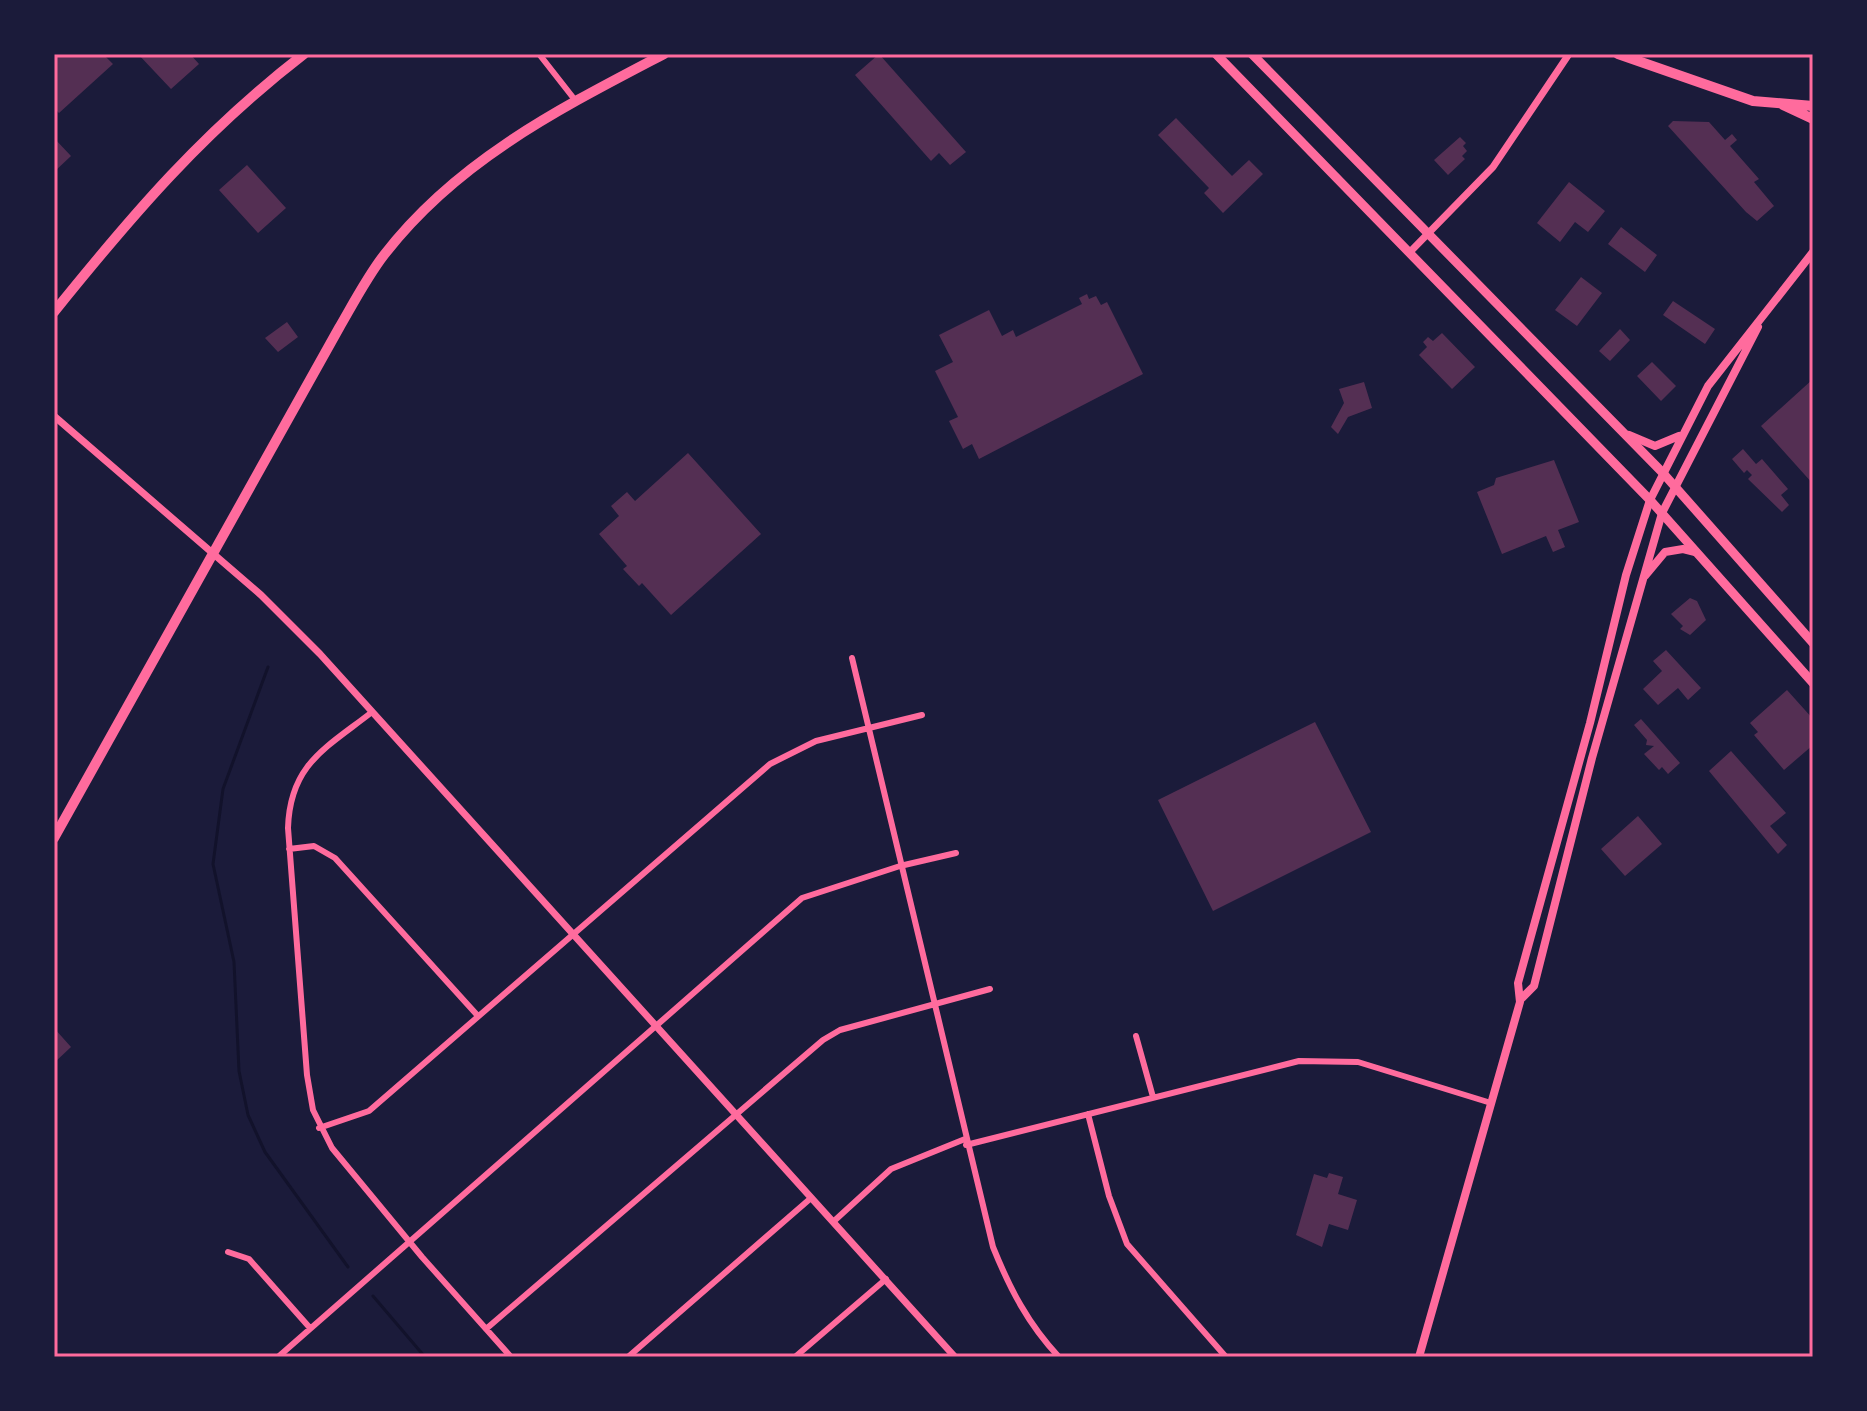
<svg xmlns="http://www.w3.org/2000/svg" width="1867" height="1411" font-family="Poppins,sans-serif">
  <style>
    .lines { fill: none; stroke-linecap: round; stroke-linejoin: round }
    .stream { stroke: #12122b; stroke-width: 3 }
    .building { fill: #542f53 }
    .minor { stroke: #ff6b9d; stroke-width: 6 }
    .tertiary { stroke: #ff6b9d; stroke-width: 7 }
    .secondary { stroke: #ff6b9d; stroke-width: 8 }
    .primary { stroke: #ff6b9d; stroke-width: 9 }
    .trunk { stroke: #ff6b9d; stroke-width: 10 }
    .neatline { fill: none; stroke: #ff6b9d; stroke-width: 3 }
  </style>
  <rect width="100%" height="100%" fill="#1b1b3a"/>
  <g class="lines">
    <path class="stream" d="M268 667 223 789 213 864 234 962 239 1071 248 1115 265 1152 348 1267
      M373 1296 425 1357"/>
  </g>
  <path class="building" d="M54 54H103L113 64 59 113 54 108Z
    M138 54H190L199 64 171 89Z
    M879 54 966 152 950 165 939 153 931 161 855 75Z
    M1176 118 1232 176 1249 160 1263 174 1223 213 1204 193 1209 188 1158 135Z
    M1673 121 1709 122 1725 140 1732 134 1737 140 1730 146 1759 179 1754 182 1774 206 1757 221 1746 212 1668 126Z
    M1460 137 1466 143 1463 146 1467 151 1462 156 1465 159 1448 175 1434 160Z
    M54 138 71 156 54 172Z
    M247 165 286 208 258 233 219 190Z
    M1569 182 1605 211 1588 232 1575 222 1560 242 1537 223Z
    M1621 227 1657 255 1645 272 1608 244Z
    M1581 277 1602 293 1577 326 1555 310Z
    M1087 294 1089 299 1096 296 1101 305 1107 302 1143 374 979 459 972 444 963 449 949 421 958 417 935 371 953 362 939 335 989 310 1002 336 1013 330 1016 337 1082 304 1079 298Z
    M1673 301 1715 329 1705 344 1663 315Z
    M287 322 298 337 278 352 265 338Z
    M1620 329 1630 340 1610 361 1599 351Z
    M1442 333 1475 367 1452 389 1419 355 1427 347 1423 342 1428 337 1433 341Z
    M1652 362 1676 386 1661 401 1637 376Z
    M1813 379V484L1761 426Z
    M1364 382 1372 408 1348 417 1338 434 1331 427 1344 403 1339 389Z
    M1743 449 1756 464 1762 459 1788 489 1781 495 1789 505 1782 512 1748 479 1752 475 1747 470 1744 473 1732 459Z
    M688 453 761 534 671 615 642 583 639 586 623 569 627 566 599 534 619 516 611 506 627 492 635 501Z
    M1554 460 1579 522 1558 530 1565 547 1553 552 1546 536 1502 554 1477 492 1494 485 1496 478Z
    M1690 598 1697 601 1706 620 1690 635 1680 629 1683 626 1671 614Z
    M1666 650 1701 688 1688 700 1678 688 1658 705 1643 689 1662 671 1653 661Z
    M1787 690 1813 719V745L1784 770 1754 735 1758 732 1750 723Z
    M1641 719 1680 763 1668 774 1662 767 1659 770 1644 754 1654 746 1646 745 1647 740 1634 725Z
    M1315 722 1371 832 1213 911 1158 800Z
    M1731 751 1786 813 1770 826 1787 845 1778 854 1709 771Z
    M1638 816 1662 844 1625 876 1601 849Z
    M54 1028 71 1047 54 1063Z
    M1329 1173 1343 1177 1338 1194 1357 1200 1348 1230 1329 1224 1322 1247 1296 1235 1314 1174 1327 1178Z"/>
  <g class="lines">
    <path class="minor" d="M539 54 575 100
      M852 658 993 1247C1010 1289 1028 1324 1059 1357
      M372 712C326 748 290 764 288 828L307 1075 313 1110 332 1148 422 1257 511 1357
      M289 849 314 846 335 858 478 1016
      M1136 1036 1153 1097
      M1088 1114 1109 1196 1127 1244 1226 1357
      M319 1128 369 1111 770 764 816 741 922 715
      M966 1145 1299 1061 1358 1062 1491 1103
      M833 1222 891 1169 965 1139
      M228 1252 249 1259 310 1328
      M486 1329 823 1040 840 1030 990 989
      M278 1357 802 898 900 866 956 853
      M628 1357 811 1198
      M795 1357 886 1279"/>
    <path class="tertiary" d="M1410 252 1493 167 1569 54
      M54 416 261 595 320 654 955 1357"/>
    <path class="secondary" d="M1629 435 1655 446 1679 436
      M1645 576 1665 552 1683 549 1695 552
      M1521 999 1534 986 1592 758 1662 513 1758 327
      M1419 1357 1520 1002 1518 983 1590 723 1626 575 1650 500 1708 386 1813 252"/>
    <path class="primary" d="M1216 54 1650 500 1813 683
      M1252 54 1662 472 1813 643"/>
    <path class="trunk" d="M1618 54 1753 101 1813 106
      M1783 105 1813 119
      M54 312C133 214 203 132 304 54
      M54 838 339 328C353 304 367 277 384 255 457 160 561 108 664 54"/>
  </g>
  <rect width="1867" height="1411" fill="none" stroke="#1b1b3a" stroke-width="112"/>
  <rect x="56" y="56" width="1755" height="1299" class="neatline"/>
</svg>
